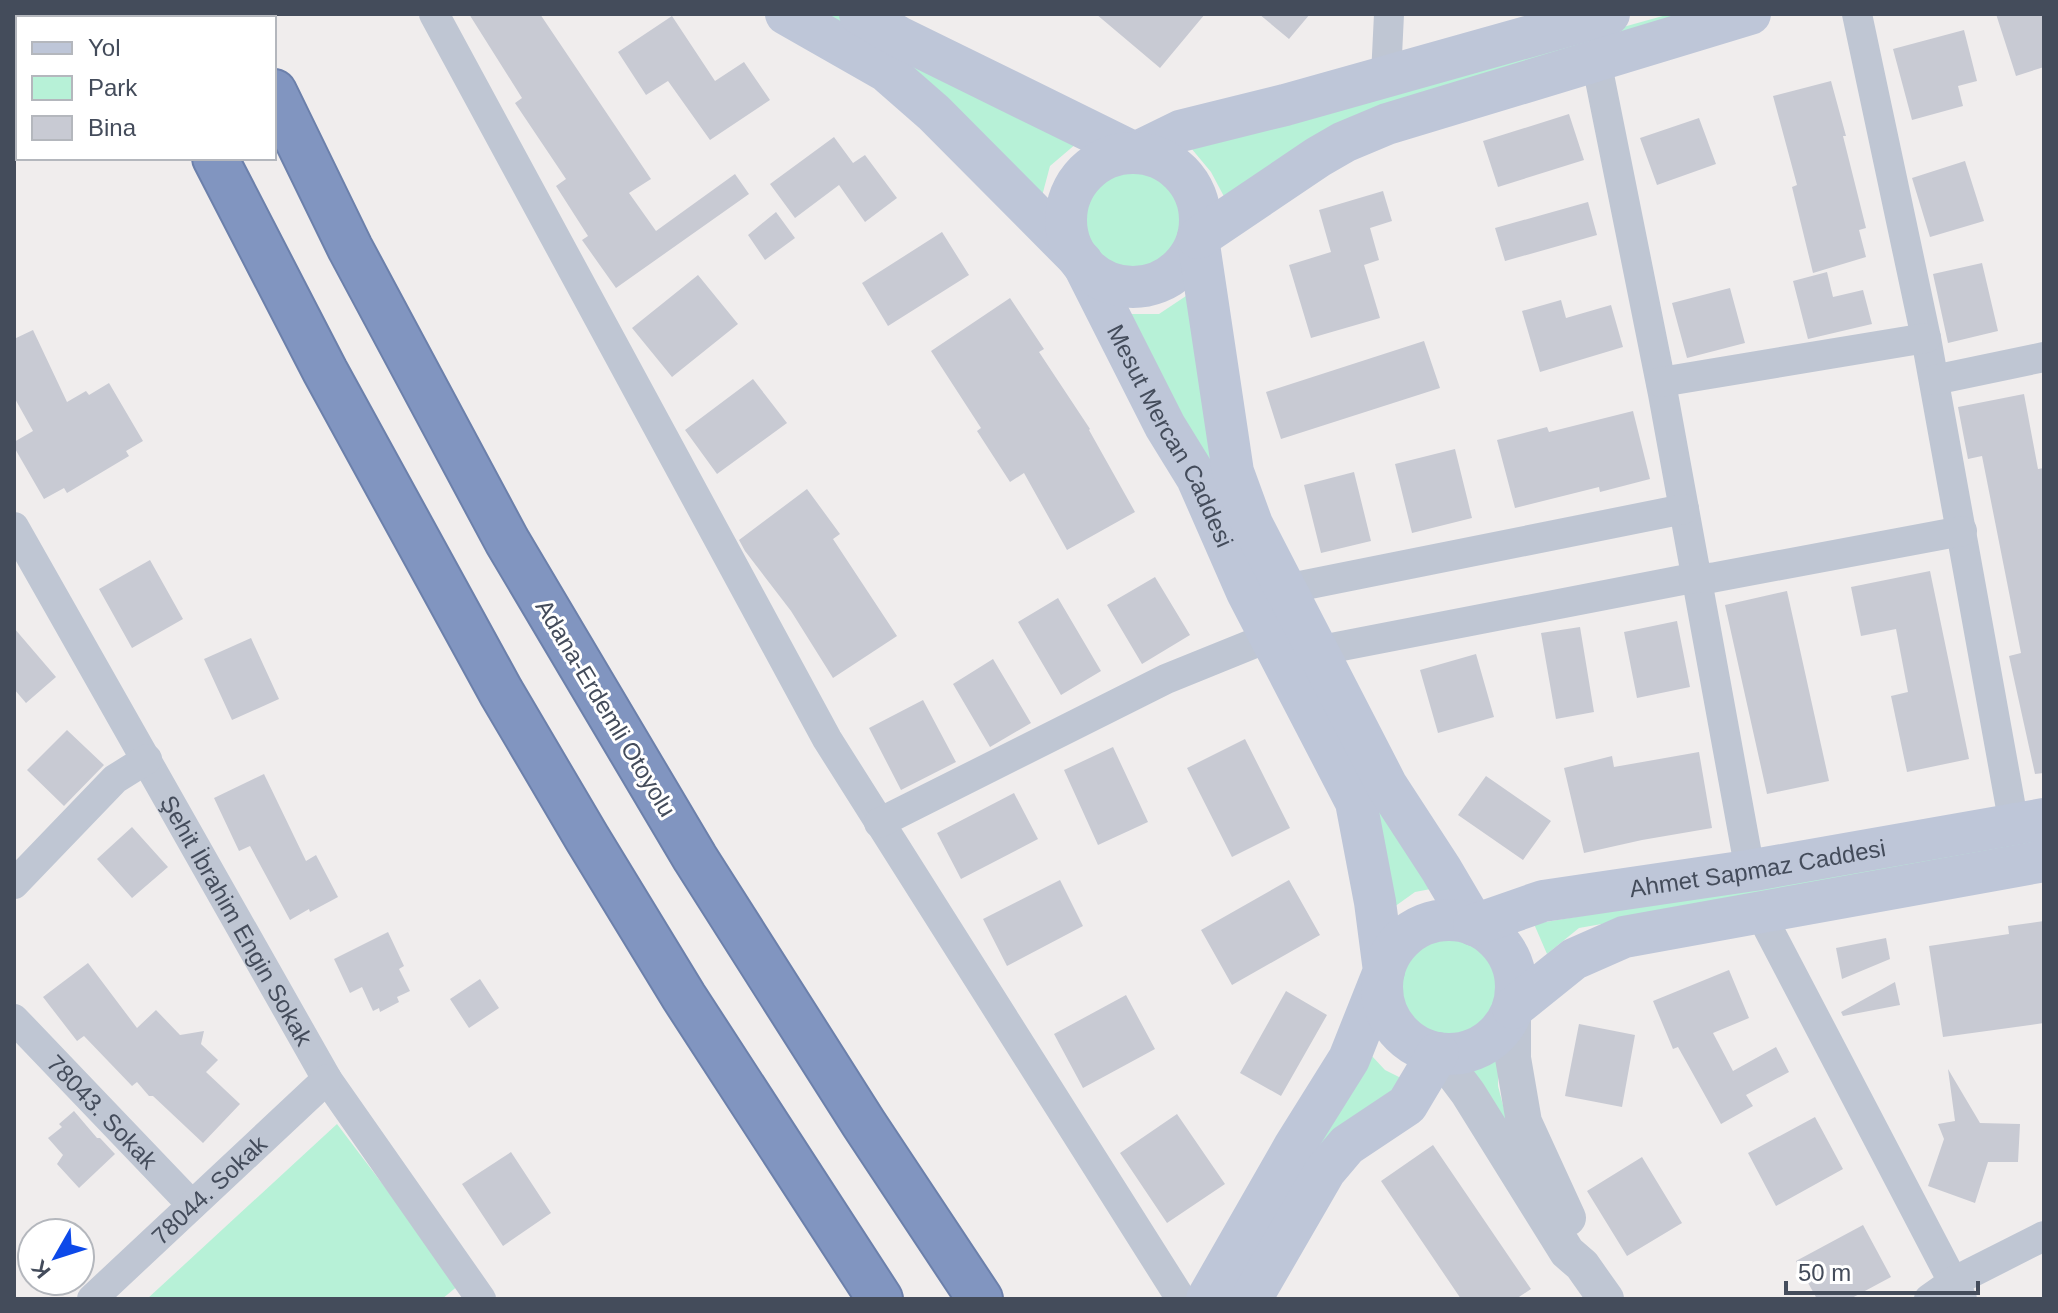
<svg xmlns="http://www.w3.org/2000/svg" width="2058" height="1313" font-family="Helvetica,sans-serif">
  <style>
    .green { fill: #b7f1d7 }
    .building { fill: #c8cad3 }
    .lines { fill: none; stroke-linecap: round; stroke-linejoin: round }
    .motorway-casing { stroke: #6c80ab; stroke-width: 48 }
    .minor { stroke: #bfc6d3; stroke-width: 30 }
    .tertiary { stroke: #bfc6d3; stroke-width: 36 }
    .secondary { stroke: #bec6d8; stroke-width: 42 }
    .motorway { stroke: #8195c0; stroke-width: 44 }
    .labels { text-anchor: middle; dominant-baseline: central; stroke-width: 6; stroke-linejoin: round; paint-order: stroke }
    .street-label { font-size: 24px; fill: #444c5b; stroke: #fff }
  </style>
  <rect width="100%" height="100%" fill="#f0eded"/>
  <path class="green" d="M812 14H837L892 45 1077 143 1050 166 1042 196Z
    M1670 14H1702L1228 204 1211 172 1186 142 1508 59Z
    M1078 221a52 52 0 1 1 104 0a52 52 0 1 1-104 0Z
    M1195 290 1218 481 1441 887 1415 892 1394 907 1121 314H1159Z
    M2044 837V846L1579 928 1547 954 1534 924Z
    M1399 986a49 49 0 1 1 98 0a49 49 0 1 1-98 0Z
    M1498 1049V1086L1510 1132 1470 1074Z
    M1370 1054 1385 1070 1407 1081 1313 1160 1306 1152Z
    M337 1124 459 1285 442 1299H147Z"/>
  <path class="building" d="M469 14H540L651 179 629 193 656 231 735 174 749 194 616 288 582 240 588 236 556 186 566 179 515 103 522 98Z
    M1096 14H1205L1160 68Z
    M1259 14H1310L1289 39Z
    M1996 14H2044V67L2016 76Z
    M672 16 715 81 744 62 770 100 710 140 668 81 646 95 618 52Z
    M1964 30 1977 81 1958 86 1963 106 1912 120 1893 49Z
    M1831 81 1846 136H1843L1866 228 1859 230 1866 257 1813 273 1792 187 1797 185 1773 96Z
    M1569 114 1584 160 1498 187 1483 141Z
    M1699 118 1716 164 1657 185 1640 138Z
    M834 137 853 163 865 155 897 198 865 222 839 185 795 218 770 184Z
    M1965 161 1984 221 1930 237 1912 178Z
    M1383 191 1392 221 1370 228 1379 260 1364 265 1380 318 1311 338 1289 265 1331 252 1319 210Z
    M1588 202 1597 235 1505 261 1495 228Z
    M776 212 795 238 765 260 748 235Z
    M942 232 969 275 888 326 862 283Z
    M1982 263 1998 331 1948 343 1933 274Z
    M1827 272 1833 297 1863 290 1872 324 1808 339 1793 281Z
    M698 275 738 324 672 377 632 328Z
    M1730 288 1745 343 1687 358 1672 303Z
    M1010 298 1044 349 1039 352 1090 429 1089 430 1135 512 1067 550 1024 473 1010 482 977 431 981 428 931 351Z
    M1561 300 1566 318 1611 305 1623 347 1540 372 1522 311Z
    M33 330 67 402 86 391 89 395 109 383 143 441 126 451 129 456 67 493 64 488 44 499 14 447V442L33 431 14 397V339Z
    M1424 341 1440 388 1281 439 1266 392Z
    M753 379 787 423 717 474 685 430Z
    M2024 394 2038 469 2044 468V773L2035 774 2009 656 2021 653 1982 456 1968 459 1958 407Z
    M1633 411 1650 479 1600 492 1599 487 1515 508 1497 440 1547 427 1549 432Z
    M1455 449 1472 518 1412 533 1395 464Z
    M1354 472 1371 541 1321 553 1304 485Z
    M807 489 840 534 833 539 897 636 833 678 791 611 745 551 739 540Z
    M150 560 183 619 132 648 99 589Z
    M1930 571 1969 759 1907 772 1891 696 1908 692 1896 629 1861 636 1851 587Z
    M1155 577 1190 635 1142 664 1107 605Z
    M1787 591 1829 781 1767 794 1725 605Z
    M1058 598 1101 671 1061 695 1018 622Z
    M1677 621 1690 687 1637 698 1624 632Z
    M1580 627 1594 712 1556 719 1541 633Z
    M14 628 56 677 26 703 14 689Z
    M251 638 279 699 232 720 204 659Z
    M1476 654 1494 717 1438 733 1420 670Z
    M993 659 1031 723 990 747 953 684Z
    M923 700 956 762 901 790 869 728Z
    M67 730 104 765 64 806 27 770Z
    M1245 739 1290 828 1232 857 1187 768Z
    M1113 747 1148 822 1098 845 1064 770Z
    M1699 752 1712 828 1642 840 1584 853 1564 768 1612 756 1614 767Z
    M264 774 306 861 316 855 338 897 310 912 309 909 290 920 250 846 239 851 214 798Z
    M1486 776 1551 821 1523 860 1458 815Z
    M1014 793 1038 839 961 879 937 833Z
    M132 827 168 867 132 898 97 859Z
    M1060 880 1083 926 1007 966 983 919Z
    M1289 880 1320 935 1232 985 1201 930Z
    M2044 921V1023L1943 1037 1929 946 2009 934 2008 926Z
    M388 932 404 966 399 969 410 991 397 997 399 1002 380 1012 379 1008 373 1011 362 987 350 993 334 959Z
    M1886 938 1890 959 1842 979 1836 948Z
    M88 963 137 1028 156 1010 180 1035 204 1031 201 1044 218 1060 206 1072 240 1104 203 1143 153 1096H149L137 1082 132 1086 84 1036 77 1041 43 997Z
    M1729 970 1749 1018 1713 1033 1733 1071 1776 1047 1789 1072 1746 1095 1753 1106 1721 1124 1678 1047 1673 1049 1653 1001Z
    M480 979 499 1008 469 1028 450 999Z
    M1895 982 1900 1005 1843 1016 1841 1012Z
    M1286 991 1327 1015 1281 1096 1240 1073Z
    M1126 995 1155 1049 1083 1088 1054 1034Z
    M1579 1024 1635 1035 1622 1107 1565 1096Z
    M1948 1069 1980 1123 2020 1124 2018 1162H1988L1975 1203 1928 1186 1944 1139 1938 1124 1955 1121Z
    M74 1111 97 1138H100L115 1154 79 1188 57 1164 63 1155 48 1138 62 1127 59 1124Z
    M1177 1114 1225 1184 1167 1223 1120 1153Z
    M1815 1117 1843 1169 1776 1206 1748 1153Z
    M1433 1145 1531 1289 1516 1299H1461L1381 1181Z
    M511 1152 551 1213 503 1246 462 1184Z
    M1642 1157 1682 1223 1627 1256 1587 1191Z
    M1863 1225 1891 1277 1850 1299H1817L1796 1261Z"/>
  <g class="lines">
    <defs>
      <path id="motorway" d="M144 14 146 18
        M236 14 238 18
        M274 92 350 248 507 541 695 858 864 1124 980 1299
        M215 158 325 371 501 692 587 838 684 997 880 1299"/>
    </defs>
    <use href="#motorway" class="motorway-casing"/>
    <g class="minor">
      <path d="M434 14 827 739 1181 1299"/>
      <path d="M1857 14 1926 338 2014 825"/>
      <path d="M1596 60 1663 394 1750 871"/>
      <path d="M1386 76 1389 14"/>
      <path d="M1934 380 2044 357"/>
      <path d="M1661 382 1926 338"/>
      <path id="s1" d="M14 527 327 1079 481 1299"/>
      <path d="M1285 589 1684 509"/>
      <path d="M1316 651 1698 577 1711 578 1962 531"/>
      <path d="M879 823 1166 679 1270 637"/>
      <path d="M14 884 115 779 147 759"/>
      <path d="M1759 911 1962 1299"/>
      <path id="s2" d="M14 1019 192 1205"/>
      <path id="s3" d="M92 1299 327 1079"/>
      <path d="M1929 1299 1953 1282 2044 1236"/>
    </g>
    <path class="tertiary" d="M1513 1008V1058L1524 1122 1568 1218
      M1438 1053 1468 1093 1567 1252 1582 1265 1606 1299"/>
    <g class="secondary">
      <path id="s4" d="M786 14 886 71 934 113 1082 262 1165 426 1197 478 1247 592 1356 802 1375 902 1384 971 1349 1059 1294 1147 1207 1299"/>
      <path d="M860 14 899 37 1135 153"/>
      <path d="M1135 153 1180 131 1285 105 1609 14"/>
      <circle cx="1133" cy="220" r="67"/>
      <path d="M1198 238 1233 472 1252 524 1387 786 1441 869 1474 925"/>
      <path d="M1198 238 1318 157 1344 142 1387 124 1750 14"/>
      <circle cx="1449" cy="987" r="67"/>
      <path id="s5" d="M1474 925 1543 901 1754 870 2044 819"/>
      <path d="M1513 1008 1574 959 1624 937 2044 861"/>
      <path d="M1251 1299 1325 1171 1347 1145 1407 1105 1438 1053"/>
    </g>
    <use href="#motorway" class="motorway"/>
  </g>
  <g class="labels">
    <g class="street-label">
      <text stroke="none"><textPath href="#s4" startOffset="584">Mesut Mercan Caddesi</textPath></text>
      <text transform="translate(606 708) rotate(59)">Adana-Erdemli Otoyolu</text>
      <text stroke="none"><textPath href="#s5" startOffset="290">Ahmet Sapmaz Caddesi</textPath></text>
      <text stroke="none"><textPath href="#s1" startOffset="452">Şehit İbrahim Engin Sokak</textPath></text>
      <text stroke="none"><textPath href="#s2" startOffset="128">78043. Sokak</textPath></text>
      <text stroke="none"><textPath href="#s3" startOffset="160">78044. Sokak</textPath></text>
    </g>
  </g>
  <rect width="2058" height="1313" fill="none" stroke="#444c5b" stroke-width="32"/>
  <rect x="16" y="16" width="260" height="144" fill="#ffffff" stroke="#b4b7bd" stroke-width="2"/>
  <rect x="32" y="42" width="40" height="12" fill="#bec6d8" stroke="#b4b7bd" stroke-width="2"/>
  <text x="88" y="56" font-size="24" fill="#444c5b">Yol</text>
  <rect x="32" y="76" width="40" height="24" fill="#b7f1d7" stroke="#b4b7bd" stroke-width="2"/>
  <text x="88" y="96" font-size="24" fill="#444c5b">Park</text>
  <rect x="32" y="116" width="40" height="24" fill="#c8cad3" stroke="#b4b7bd" stroke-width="2"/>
  <text x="88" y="136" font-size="24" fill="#444c5b">Bina</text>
  <g transform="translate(56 1257) rotate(231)"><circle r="38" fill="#ffffff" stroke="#b4b7bd" stroke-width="2"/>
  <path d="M0-6L14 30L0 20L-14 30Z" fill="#0d49e9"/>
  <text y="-12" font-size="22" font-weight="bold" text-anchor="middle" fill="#444c5b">K</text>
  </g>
  <path d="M1786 1281v12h192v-12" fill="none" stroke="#444c5b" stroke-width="4"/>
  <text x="1798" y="1281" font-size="24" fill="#444c5b" stroke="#ffffff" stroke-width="6" paint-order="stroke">50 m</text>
</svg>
